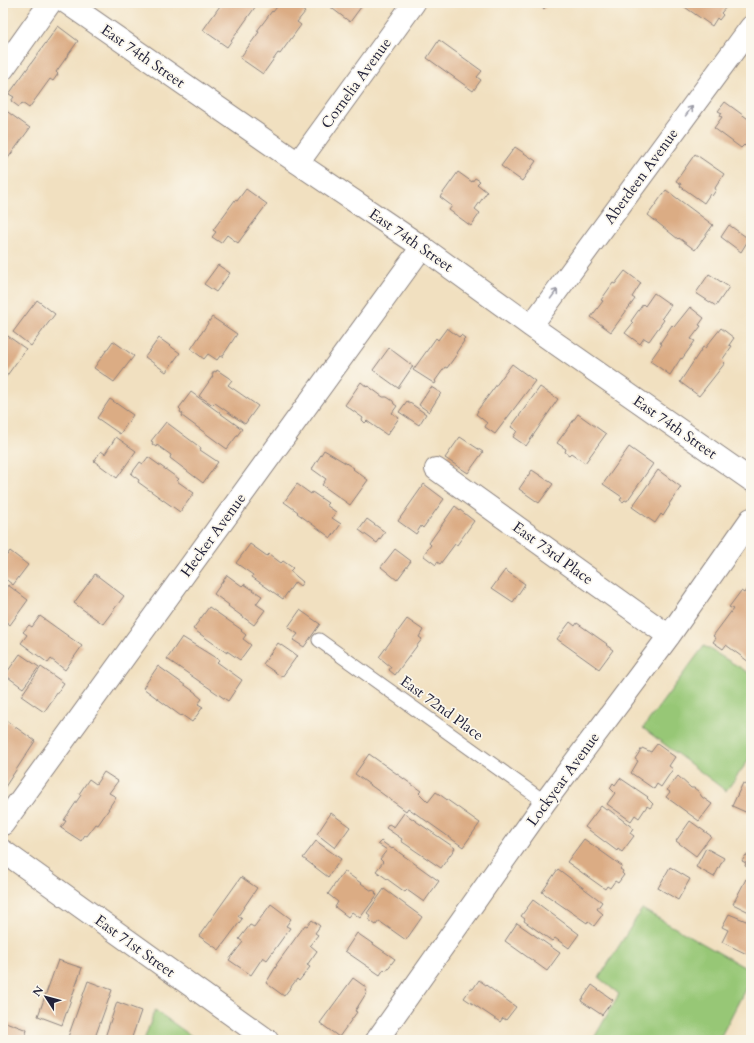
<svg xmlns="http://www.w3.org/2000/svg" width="754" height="1043" font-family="Cardo,serif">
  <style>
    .green { fill: #97c776; stroke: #5c7458 }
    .building { fill: #dbac84 }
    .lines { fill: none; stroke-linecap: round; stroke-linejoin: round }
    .service-casing { stroke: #8a817e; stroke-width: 15 }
    .minor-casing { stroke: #8a817e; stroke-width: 24 }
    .service { stroke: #fff; stroke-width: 13 }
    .minor { stroke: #fff; stroke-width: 22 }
    .oneway { stroke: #9c9ca7 }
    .labels { text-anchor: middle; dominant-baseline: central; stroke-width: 3.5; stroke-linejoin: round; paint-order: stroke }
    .street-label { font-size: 15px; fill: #22223b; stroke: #fbf7ec }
  </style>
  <rect width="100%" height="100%" fill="#fbf7ec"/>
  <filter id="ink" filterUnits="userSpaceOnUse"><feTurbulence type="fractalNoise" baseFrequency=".025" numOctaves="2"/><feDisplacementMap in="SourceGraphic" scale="8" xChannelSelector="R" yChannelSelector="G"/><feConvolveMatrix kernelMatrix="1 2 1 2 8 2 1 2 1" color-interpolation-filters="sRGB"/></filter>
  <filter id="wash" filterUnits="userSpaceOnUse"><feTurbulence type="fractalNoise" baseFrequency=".012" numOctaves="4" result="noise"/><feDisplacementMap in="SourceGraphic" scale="16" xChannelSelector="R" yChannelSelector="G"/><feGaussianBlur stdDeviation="0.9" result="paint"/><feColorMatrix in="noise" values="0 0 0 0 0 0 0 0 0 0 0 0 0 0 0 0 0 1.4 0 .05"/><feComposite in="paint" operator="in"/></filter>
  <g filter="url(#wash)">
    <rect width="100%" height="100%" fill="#f1e0c0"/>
    <path class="green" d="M704 646 751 674V757L726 791 643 728Z
      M642 909 751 971V978L719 1040H597L594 1038 619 994 599 978Z
      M155 1010 197 1040H144Z"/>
    <g id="blocks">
      <path class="building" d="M222 3H258L227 47 203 30Z
        M280 3H292L305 12 297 22 301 25 280 54 278 53 263 74 240 58 259 32 257 31 272 11 273 12Z
        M325 3H364L350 22Z
        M532 3H548L544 9 539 5 537 7Z
        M679 3H723L727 6 721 13 723 15 719 20 717 18 712 26Z
        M58 26 78 41 56 72 58 74 53 81 50 79 29 108 22 103 19 107 11 101 14 97 9 94Z
        M439 40 482 71 477 77 481 80 473 91 427 58Z
        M725 102 751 121V135L747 139 749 141 745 146 744 145 741 148 714 128 722 117 720 116 722 113 718 111Z
        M5 110 30 128 6 161 3 159V114Z
        M515 147 536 161 522 181 501 166Z
        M695 154 724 174 715 188 716 190 712 196 710 194 704 203 680 186 681 184 676 181Z
        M458 172 472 182 475 178 480 181 477 184 487 192 475 209 480 213 471 226 449 210 452 206 440 197Z
        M246 189 267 204 238 243 227 235 221 243 212 237 216 232 213 230 235 200 237 201Z
        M666 190 713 225 695 250 679 238 678 239 648 215Z
        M729 225 749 239 741 252 721 237Z
        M218 265 230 273 216 292 204 284Z
        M625 271 641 283 632 297 635 299 611 332 591 317 603 301 601 300 613 283 615 284Z
        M709 274 729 287 716 306 696 293Z
        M654 293 671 305 662 318 664 320 649 341 644 338 640 344 625 333 633 323 631 321 643 304 645 306Z
        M37 300 55 314 31 346 13 332Z
        M690 307 704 318 699 325 701 326 691 339 695 341 682 359 681 358 670 375 650 361 662 344 660 343 672 325 674 327Z
        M212 317 237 334 222 357 220 356 217 360 208 354 204 359 191 349Z
        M447 328 459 337 461 335 465 338 463 340 464 341 456 353 457 354 447 368 445 367 435 381 436 382 435 384 413 370 436 338 438 340Z
        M721 328 734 338 729 345 732 346 722 360 725 363 699 396 680 382 703 347 705 348Z
        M5 334 26 349 3 381V336Z
        M159 338 180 353 166 372 145 357Z
        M113 341 134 356 114 382 94 368Z
        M389 348 413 366 398 388 373 370Z
        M512 364 535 381 495 434 485 427 487 423 476 414 478 411H477Z
        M217 370 232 380 228 385 258 406 245 424 215 403 213 405 199 396 213 376 212 375 214 371 216 372Z
        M361 382 367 387 368 386 383 397H387L393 401 394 404 397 406 392 413 399 418 387 435 367 421 365 423 362 420 363 418 345 405Z
        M431 387 441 393 429 412 419 405Z
        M540 387 558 399 526 446 513 437 517 431 511 427Z
        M191 392 242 429 227 449 182 416 183 414 180 412 181 410 179 408Z
        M110 399 133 415 120 434 97 418Z
        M407 401 426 414 419 425 399 412Z
        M578 414 606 434 585 463 571 453 569 455 565 452 566 449 557 443Z
        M166 422 201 448 200 450 218 462 203 483 170 458 171 455 157 445 156 447 152 444 153 442 151 441Z
        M116 437 136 451 117 478 94 461 101 451 105 454Z
        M460 437 483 452 468 473 445 458Z
        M629 447 653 464 627 501 625 500 623 502 620 500 622 497 603 484Z
        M324 450 354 468 353 469 368 480 350 505 322 485 326 479 312 469Z
        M148 457 179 479 177 481 194 493 180 512 138 482 139 480 131 474 140 462 143 464Z
        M532 470 553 484 539 503 519 489Z
        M658 470 681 487 669 504 670 505 663 516 661 514 655 523 632 507Z
        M297 484 311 494 312 492 328 503 326 505 336 512 332 518 341 524 331 538 297 513 298 512 284 502Z
        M424 484 444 499 423 528 421 526 416 534 398 521Z
        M455 506 474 521 457 545 455 544 440 564 437 562 436 565 424 556V554L431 545 429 543Z
        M367 519 385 532 377 543 359 530Z
        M250 544 267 556 269 554 281 563 283 561 293 568 290 571 303 582 300 586 295 582 283 599 252 577 253 575 236 563Z
        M395 549 411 561 397 580 381 567Z
        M10 551 28 565 13 585 3 577V560Z
        M505 570 525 584 513 602 492 588Z
        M95 574 124 596 103 624 74 603Z
        M227 575 242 586 244 584 262 596 256 604 265 610 254 625 228 606 229 605 214 594Z
        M751 583V659L749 662 726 645 723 649 713 642 716 638 713 636 733 609 729 607 741 591 744 593Z
        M8 585 28 600 10 625 3 619V592Z
        M209 607 242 630 241 631 246 635 243 639 251 645 240 660 227 651V653L193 629Z
        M300 610 320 624 304 647 293 640 298 634 288 627Z
        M40 616 82 646 65 670 51 659 48 663 21 643 27 635 23 632 29 625 32 627Z
        M407 619 423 630 419 637 422 639 395 675 389 670 391 667 379 657Z
        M570 622 575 626 577 623 607 644 606 645 613 650 599 669 557 639Z
        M182 637 219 660 217 662 242 680 228 701 167 659Z
        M278 643 297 656 282 677 263 664Z
        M20 654 39 667 23 688 5 675Z
        M158 666 196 693V694L202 699 198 704 203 707 192 722 182 715 181 716 143 688Z
        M41 667 64 683 44 712 21 696Z
        M7 721 35 741 3 790V727Z
        M657 744 675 757 669 766 673 769 661 787 657 784 654 789 631 773 638 761 635 759 642 748 651 752Z
        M369 754 421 791 419 793 428 802 436 792 480 823 463 847 408 808 406 811 355 774Z
        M104 772 118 781 109 793 116 797 108 809H109L98 825 96 824 87 836 85 835 81 841 61 828 66 821 64 820 81 795 79 794 89 779 96 784Z
        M678 776 691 788H694L698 791 702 797 712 804 699 821 666 797 670 792 667 790Z
        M620 778 648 797 647 798 653 804 650 808 647 806 639 818 635 815 631 821 607 804 615 793 610 788 613 783 615 785Z
        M743 783 751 787V811L750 814 732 806Z
        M601 806 606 810 608 809 633 828 630 833 634 836 622 852 618 849 617 851 585 827Z
        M331 813 350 827 335 848 317 834Z
        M404 813 455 848 441 868 401 841 402 839 386 828 389 824 394 827Z
        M690 821 711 836 696 856 676 841Z
        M584 839 622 866 620 869 623 871 622 873 624 875 618 883 615 881 610 888 607 886 605 889 567 862Z
        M316 841 341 859 328 877 303 858Z
        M381 841 392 849 393 848 439 881 424 902 407 890 405 892 376 871 383 862 380 859 387 850 378 844Z
        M706 848 724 858 714 877 696 867Z
        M751 852V869L745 866 746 863 742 861 746 855 749 856Z
        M670 867 690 879 678 900 658 888Z
        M558 869 602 902 597 909 603 914 594 926 588 921 587 923 542 892Z
        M344 871 372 891 373 890 376 892 375 893 377 895 360 918 352 912 348 917 335 907 338 902 328 894Z
        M241 877 257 888 238 916 242 919 219 950 199 936Z
        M746 879 751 882V913L733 904Z
        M384 889 422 917 406 940 379 921 376 925 369 920 371 916 367 913Z
        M533 900 579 934 569 948 555 938 552 941 524 921 525 919 521 916Z
        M271 904 291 919 286 926 290 928 267 960 263 957 251 975 229 960 243 942 239 939 250 925 254 927Z
        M729 914 751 923V956L722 942 728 930 722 927Z
        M312 920 320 926 315 933 318 935 310 945 317 951 307 965 310 967 299 981 297 979 284 996 266 983 277 965H276L305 925 307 926Z
        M517 923 560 953 547 971 505 941Z
        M357 933 395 959 386 971 384 969 380 975 345 951Z
        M58 960 82 968 62 1025 38 1016Z
        M353 978 367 988 365 991 367 992 355 1011 357 1012 339 1037 320 1023Z
        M479 980 516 1007 506 1020 503 1018 500 1022 464 998 471 988 473 989Z
        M88 981 112 990 94 1040H75L68 1037Z
        M592 985 613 1000 602 1015 581 1001Z
        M117 1002 141 1011 131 1040H104Z
        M3 1021 27 1030 24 1040H3Z"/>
    </g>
  </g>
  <g filter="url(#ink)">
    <use href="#blocks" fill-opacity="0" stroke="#8a817e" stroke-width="1"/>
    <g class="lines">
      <defs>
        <path id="service" d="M319 640 545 802"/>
        <path id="minor" d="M67 3 298 163 422 247 531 326 751 480
          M3 69 50 3
          M298 163 414 3
          M531 326 751 27
          M436 469 669 636
          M3 824 422 247
          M3 851 267 1040
          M377 1040 545 802 669 636 751 519"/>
      </defs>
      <use href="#service" class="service-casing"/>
      <use href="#minor" class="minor-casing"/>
      <use href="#service" class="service"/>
      <use href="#minor" class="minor"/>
    </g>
    <defs><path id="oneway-shaft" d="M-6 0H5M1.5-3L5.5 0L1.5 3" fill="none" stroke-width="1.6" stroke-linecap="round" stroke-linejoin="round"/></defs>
    <g class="oneway">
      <use href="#oneway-shaft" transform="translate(689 111) rotate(-54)"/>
      <use href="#oneway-shaft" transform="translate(554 294) rotate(-54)"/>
    </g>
  </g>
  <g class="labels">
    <g class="street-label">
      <text transform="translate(143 56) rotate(35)">East 74th Street</text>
      <text transform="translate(356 83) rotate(-54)">Cornelia Avenue</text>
      <text transform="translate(641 176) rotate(-54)">Aberdeen Avenue</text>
      <text transform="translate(411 240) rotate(35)">East 74th Street</text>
      <text transform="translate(675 427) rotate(35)">East 74th Street</text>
      <text transform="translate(213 535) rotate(-54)">Hecker Avenue</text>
      <text transform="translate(553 553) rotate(36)">East 73rd Place</text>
      <text transform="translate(442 708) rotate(36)">East 72nd Place</text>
      <text transform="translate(563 779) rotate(-54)">Lockyear Avenue</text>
      <text transform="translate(135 946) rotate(36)">East 71st Street</text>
    </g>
  </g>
  <rect width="754" height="1043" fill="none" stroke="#fbf7ec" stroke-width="16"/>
  <g transform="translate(46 997) rotate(306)" stroke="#fbf7ec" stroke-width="3" paint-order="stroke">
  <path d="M0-3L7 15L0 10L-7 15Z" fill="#22223b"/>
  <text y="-6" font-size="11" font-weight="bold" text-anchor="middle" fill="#22223b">N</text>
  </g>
</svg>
